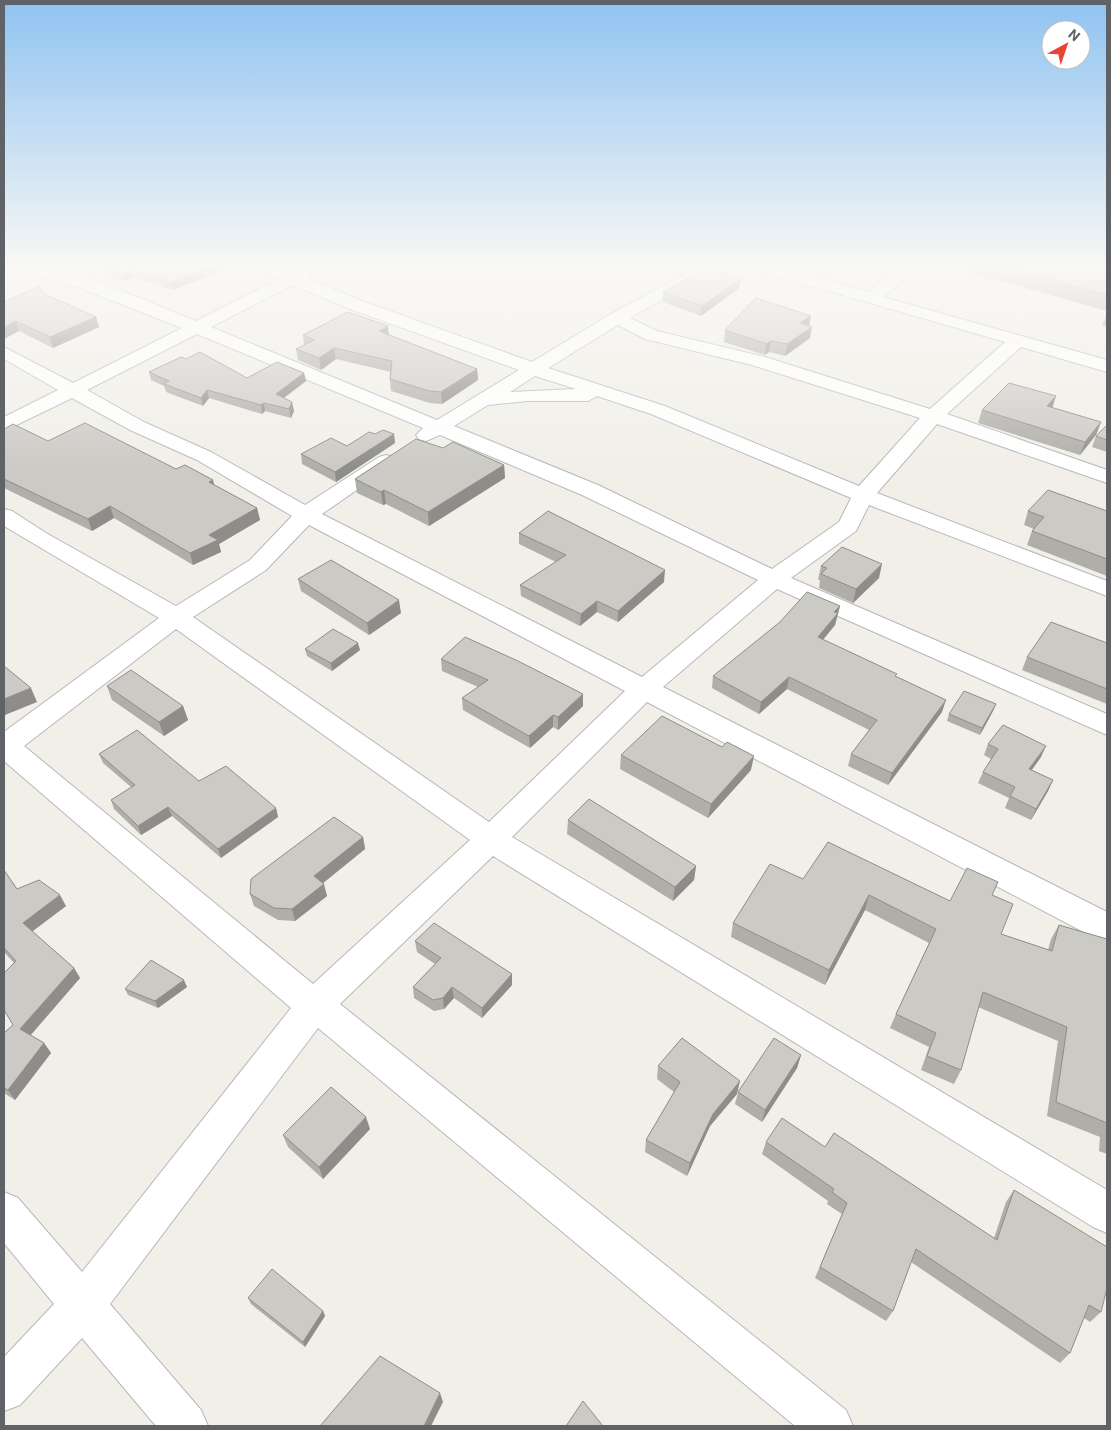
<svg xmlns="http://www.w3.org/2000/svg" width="1111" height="1430" font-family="Roboto,sans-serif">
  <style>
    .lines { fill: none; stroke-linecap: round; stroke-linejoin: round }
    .street-casing { stroke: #b5b8bc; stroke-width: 2 }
    .street { fill: #fff; fill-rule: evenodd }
    .wall { fill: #afaea9 }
    .shaded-wall { fill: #8f8d8a }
    .building { fill: #cccac5; stroke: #8f8d8a }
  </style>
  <rect width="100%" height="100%" fill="#f1efe8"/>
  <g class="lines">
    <defs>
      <path id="street" d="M22 267C77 267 144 301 196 321L279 279 256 267H279L292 273 304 268 312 273 306 278 362 301 532 362 611 314 698 267H719L630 318 657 331 765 357 930 409 1005 342 756 270 754 267H781L868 292 900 267H919L883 297 1107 360V372L1021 347 947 414 1107 470V483L937 424 877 493 1107 581V596L869 505 856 531 791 578 1107 714V735L777 589 663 687 1107 912V942L1095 938 647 702 512 837 1107 1190V1233L1093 1227 493 856 340 1004 846 1410 853 1426H795L318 1028 110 1304 201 1410 208 1426H156L82 1338 20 1405 4 1411V1357L54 1304 4 1243V1192L18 1198 82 1272 291 1008 4 761V732L159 618 4 526V509L12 511 46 533 176 606 250 560 292 516 197 460 130 430 72 398 4 431V417L58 390 4 359V347L73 383 182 328 75 286 28 273ZM293 285 350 309 519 370 437 420 211 327ZM618 325 645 339 752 365 920 418 859 486 665 406 548 368ZM197 334 423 428 416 435 419 439 426 441 440 435 582 495 758 580 642 677 322 514 393 465 396 461 393 457 386 455 379 457 305 505 211 452 144 422 87 390ZM535 376 576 389 510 392ZM597 396 651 414 851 498 839 522 772 569 598 485 454 426 488 405 527 401H588ZM309 525 625 691 489 822 193 617 266 570ZM176 629 470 840 313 984 24 746Z"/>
    </defs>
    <use href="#street" class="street-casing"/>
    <use href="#street" class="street"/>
  </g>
  <path class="wall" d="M89 267H231L173 290 133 277 125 281Z
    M959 267H1107V311L958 269Z
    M741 279 739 288 701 316 663 302V292Z
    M44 294 96 317 99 327 53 348 19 331 4 302Z
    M1107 312V327L1102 326Z
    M809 326 810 338 785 356 769 352 765 355 724 342 725 330Z
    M303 335H389L477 369 478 380 442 404 430 403 391 391 390 379 391 372 336 359 321 370 298 360 296 349 304 345Z
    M149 372 247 378 304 373 306 381 284 398 294 411 291 418 265 411 262 414 209 398 203 406 166 392 164 386 151 380Z
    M1052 407 1101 422 1096 435 1080 455 978 423 982 410Z
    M1107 425V452L1092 447 1096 436Z
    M4 429 48 441 176 469 214 485 257 508 260 520 219 544 221 552 193 565 114 518 92 531 4 488Z
    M375 434H394L395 443 336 482 302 464 301 454 347 446Z
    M443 448 504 465 505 478 429 526 386 504 383 505 357 493 355 479Z
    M1028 511H1107V576L1027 545 1032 531 1034 529 1024 525Z
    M519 533 664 582 618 622 597 612 580 626 521 596 520 585 556 562 519 544Z
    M821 566 879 578 853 603 819 588 820 580H818Z
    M298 579 401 613 369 635 301 591Z
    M840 606 835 625 823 640 896 677 942 712 888 785 848 766 851 754 869 730 787 689 759 714 712 688 713 676Z
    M1107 643V704L1022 670 1027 657Z
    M305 649 360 650 332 671 307 656Z
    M441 659 583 706 558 730 553 727 530 748 463 710 462 698 478 687 442 671Z
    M107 686 183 706 188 720 164 736 112 700Z
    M996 704 993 711 980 735 947 721 949 714Z
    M988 744 1041 757 1032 770 1053 780 1048 791 1031 820 1005 808 1009 798 978 783 983 772 991 759 984 755Z
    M99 754 199 781 276 808 278 817 221 858 172 816 141 835 114 809 111 800 131 787 103 763Z
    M621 755 751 770 708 818 620 769Z
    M568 820 696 866 694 880 673 901 567 834Z
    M363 837 365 849 323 883 327 896 295 921 278 920 254 906 250 894Z
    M4 870 17 889 66 906 32 931 74 968 80 978 31 1035 44 1043 51 1053 15 1100 4 1093V1033L13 1025 14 963 4 952Z
    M803 879 950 901 992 895 1001 934 1048 950 1051 939 1059 925 1107 939V1154L1099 1151 1100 1137 1047 1116 1058 1041 978 1007 961 1070 954 1084 921 1070 929 1047 890 1028 896 1014 929 943 865 910 825 985 731 937 733 923Z
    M415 941 512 974V985L482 1018 454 998 444 1009 434 1011 414 998 413 987 435 964 417 952Z
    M187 987 158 1008 128 995 125 989Z
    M801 1055 797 1068 762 1122 735 1104 738 1092Z
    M658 1066 737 1094 710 1126 687 1176 645 1152 646 1140 674 1092 657 1079Z
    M370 1129 323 1179 288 1147 283 1135Z
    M766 1142 825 1147 994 1238 1006 1202 1014 1190 1101 1312 1090 1322 1084 1318 1070 1353 1060 1363 911 1262 893 1311 886 1321 815 1278 842 1214 827 1204 828 1201 762 1154Z
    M248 1298 323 1311 325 1316 305 1347 251 1304Z"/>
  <path class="shaded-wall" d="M212 267H231L173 290 171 283Z
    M131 270 133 277 125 281 123 274Z
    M741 279 739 288 701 316 702 306Z
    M811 316 809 327 800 323Z
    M96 317 99 327 53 348 50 337Z
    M16 321 19 331 4 339V327Z
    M388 326 389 337 379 331Z
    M812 327 810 338 785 356 787 344Z
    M771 341 769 352 765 355 766 344Z
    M334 348 336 359 321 370 319 358Z
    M477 369 478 380 442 404 441 392Z
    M304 373 306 381 278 402 276 394Z
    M207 390 209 398 203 406 201 398Z
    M1056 396 1052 409 1047 406Z
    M292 402 294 411 291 418 289 409Z
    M264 403 265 411 262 414 261 405Z
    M1101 422 1096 435 1080 455 1085 442Z
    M394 434 395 443 336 482 335 472Z
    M504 465 505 478 429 526 428 512Z
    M213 480 216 491 209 482Z
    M384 490 386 504 383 505 381 492Z
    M110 506 114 518 92 531 88 519Z
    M257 508 260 520 219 544 221 552 193 565 190 553 209 535Z
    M882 564 879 578 853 603 856 589Z
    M665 570 664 582 618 622V611Z
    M399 600 401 613 369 635 367 623Z
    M597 601V612L580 626 581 614Z
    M840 606 835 625 815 649 818 637 834 612Z
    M358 643 360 650 332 671 331 663Z
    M789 677 787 689 759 714 761 702Z
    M31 688 37 702 5 715 4 712V699Z
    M583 694V706L558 730V717Z
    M946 700 942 712 888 785 892 773Z
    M996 704 993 711 980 735 982 728Z
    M183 706 188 720 164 736 159 722Z
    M553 715V727L530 748 529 736Z
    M1046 746 1041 757 1024 780 1029 769Z
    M754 756 751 770 708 818 711 804Z
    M1053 780 1048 791 1031 820 1036 809Z
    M168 807 172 816 141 835 138 826Z
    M276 808 278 817 221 858 218 849Z
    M363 837 365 849 317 888 314 876Z
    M696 866 694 880 673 901 675 887Z
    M324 884 327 896 295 921 292 909Z
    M60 895 66 906 29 934 23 923Z
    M869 895 865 910 825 985 829 970Z
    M74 968 80 978 27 1039 20 1029Z
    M512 974V985L482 1018V1008Z
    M184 980 187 987 158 1008 155 1001Z
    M452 987 454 998 444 1009 443 998Z
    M44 1043 51 1053 15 1100 8 1090Z
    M801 1055 797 1068 762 1122 765 1110Z
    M740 1081 737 1094 710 1126 687 1176 690 1163 713 1114Z
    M366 1117 370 1129 323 1179 319 1167Z
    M323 1311 325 1316 305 1347 303 1342Z
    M440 1393 443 1402 431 1426H424Z"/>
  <path class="building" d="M106 267H212L171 283 131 270 123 274Z
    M1004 267H1107V295Z
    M705 268 741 279 702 306 663 292Z
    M40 286 44 294 96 317 50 337 16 321 4 327V302Z
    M756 298 811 316 800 323 812 327 787 344 771 341 766 344 725 330Z
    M348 312 388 326 379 331 477 369 441 392 429 391 390 379 392 361 334 348 319 358 296 349 314 340 303 335Z
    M200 352 247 378 277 362 304 373 276 394 292 402 289 409 264 403 261 405 207 390 201 398 164 384 169 381 149 372 181 357 186 359Z
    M1009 383 1056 396 1047 406 1101 422 1085 442 982 410Z
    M85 423 176 469 185 465 213 480 209 482 257 508 209 535 218 540 190 553 110 506 88 519 4 479V429L13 424 48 441Z
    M1107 425V440L1096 436Z
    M383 430 394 434 335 472 301 454 331 438 347 446 369 432 375 434Z
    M416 439 443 448 453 442 504 465 428 512 384 490 381 492 355 479Z
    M1048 490 1107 511V559L1032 531 1044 517 1028 511Z
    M548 511 665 570 618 611 597 601 581 614 520 585 566 555 519 533Z
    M842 547 882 564 856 589 821 574 827 568 821 566Z
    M331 560 399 600 367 623 298 579Z
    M807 592 840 606 834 612 838 613 818 637 897 674 895 676 946 700 892 773 851 754 877 720 789 677 761 702 713 676 780 622Z
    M1051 622 1107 643V689L1027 657Z
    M333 629 358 643 331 663 305 649Z
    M465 637 518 661 583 694 558 717 553 715 529 736 462 698 488 680 441 659Z
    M4 666 31 688 4 699Z
    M131 670 183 706 159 722 107 686Z
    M964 691 996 704 982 728 949 714Z
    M662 716 722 747 727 742 754 756 711 804 621 755Z
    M1003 725 1046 746 1029 769 1053 780 1036 809 1010 796 1015 787 983 772 998 749 988 744Z
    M137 730 199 781 226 766 276 808 218 849 168 807 138 826 111 800 135 785 99 754Z
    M589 799 696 866 675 887 568 820Z
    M334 817 363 837 314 876 324 884 292 909 274 908 250 894 251 879Z
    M828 842 950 901 967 868 998 882 992 895 1013 904 1001 934 1052 951 1059 925 1107 939V1123L1056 1102 1067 1027 983 992 961 1070 927 1056 936 1033 896 1014 936 929 869 895 829 970 733 923 770 864 803 879Z
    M4 870 17 889 39 880 60 895 23 923 74 968 20 1029 44 1043 8 1090 4 1088V1033L13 1025 4 1010V973L16 961 4 948Z
    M434 923 512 974 482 1008 452 987 443 998 433 1000 413 987 441 958 415 941Z
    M151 960 184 980 155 1001 125 989Z
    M682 1038 740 1081 713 1114 690 1163 646 1140 680 1082 658 1066Z
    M774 1038 801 1055 765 1110 738 1092Z
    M331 1087 366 1117 319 1167 283 1135Z
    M782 1118 825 1147 834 1133 997 1240 1014 1190 1107 1247V1288L1101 1312 1089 1305 1070 1353 916 1249 893 1311 820 1267 847 1203 832 1192 834 1189 766 1142Z
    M272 1269 323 1311 303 1342 248 1298Z
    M380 1356 440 1393 424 1426H320Z
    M583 1401 603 1426H566Z"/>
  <linearGradient id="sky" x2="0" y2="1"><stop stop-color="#8fc3f1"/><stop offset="0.57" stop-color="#f9f8f5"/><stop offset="1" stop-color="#f9f8f5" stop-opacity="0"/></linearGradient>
  <rect width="1111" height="468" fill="url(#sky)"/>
  <rect width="1111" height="1430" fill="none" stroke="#5f6368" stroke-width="10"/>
  <g transform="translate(1066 45) rotate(40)"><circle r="24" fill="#ffffff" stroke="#bfc1c3"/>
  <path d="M0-4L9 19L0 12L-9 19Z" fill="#ea4335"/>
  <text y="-8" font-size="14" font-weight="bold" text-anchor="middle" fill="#5f6368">N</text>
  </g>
</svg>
